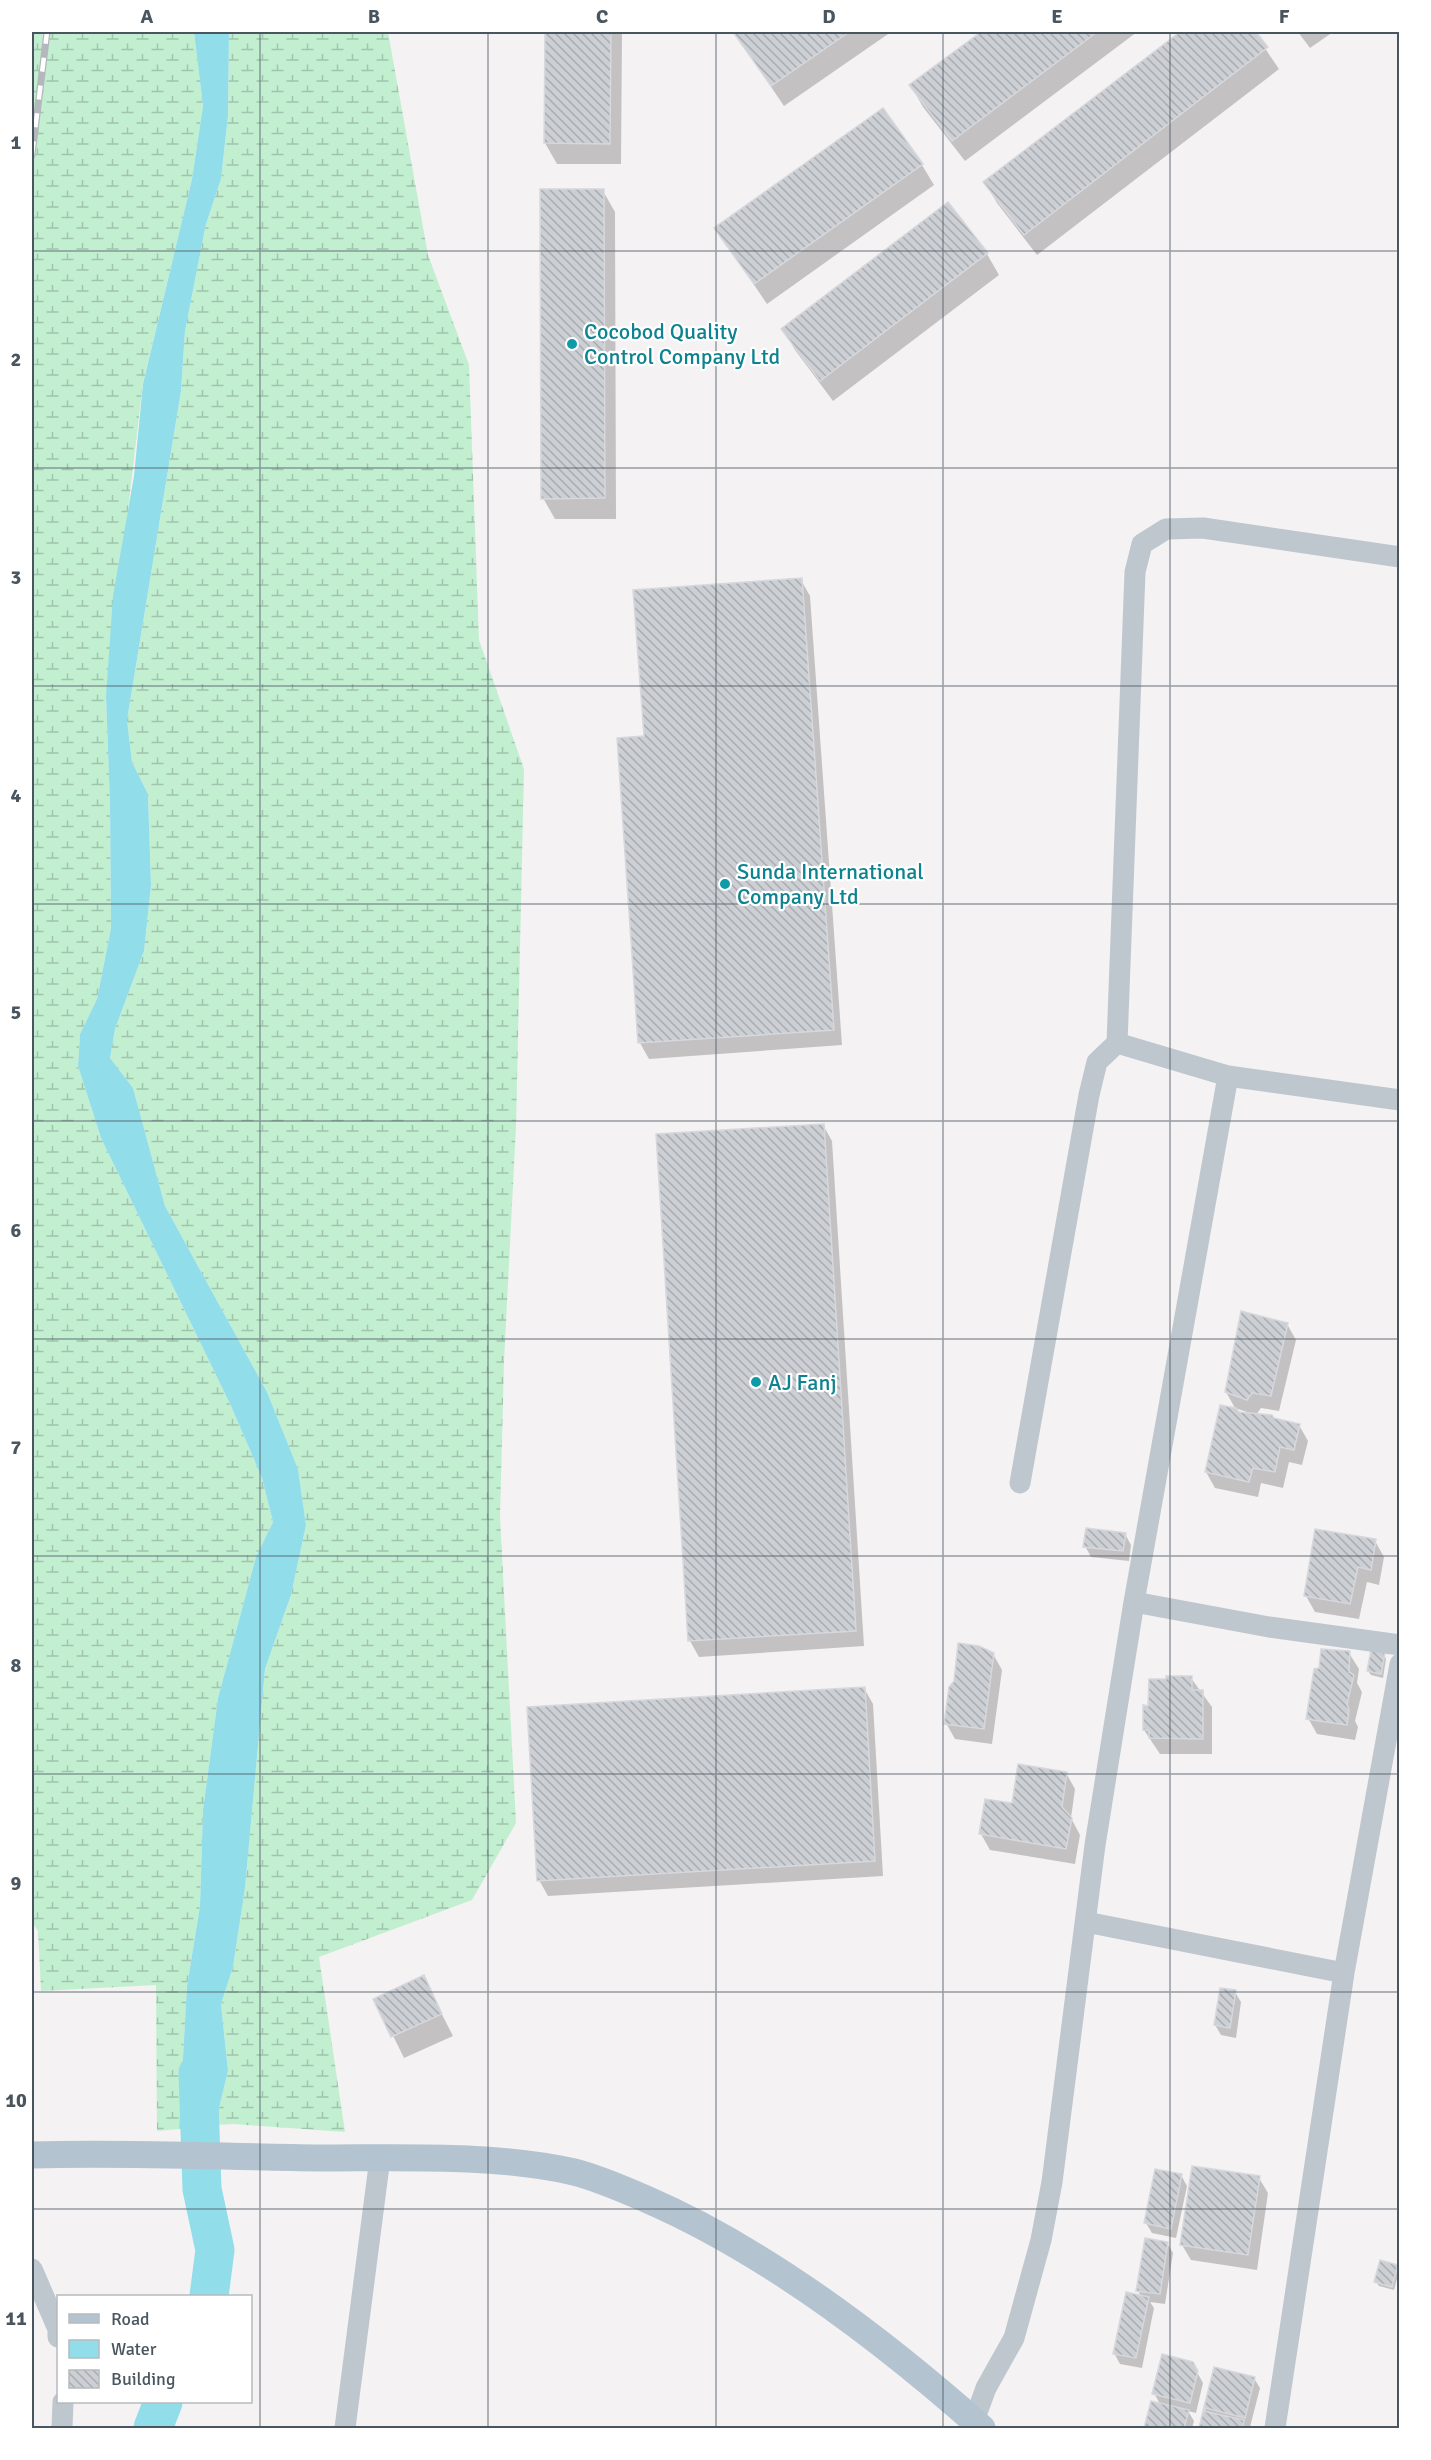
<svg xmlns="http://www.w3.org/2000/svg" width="1431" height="2460" font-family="Signika,sans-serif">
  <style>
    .wetland { fill: url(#wetland-marsh) }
    .water { fill: #92ddea }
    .shadow { fill: #0003 }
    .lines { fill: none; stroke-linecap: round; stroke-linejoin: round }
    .river { stroke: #92ddea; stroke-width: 39 }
    .building { fill: url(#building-back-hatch); stroke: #d6d8dd; stroke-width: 1.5 }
    .minor { stroke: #bec7ce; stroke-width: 21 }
    .major { stroke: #b3c3cf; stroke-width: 27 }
    .rail-casing { stroke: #b4b7bc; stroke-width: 7 }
    .rail { stroke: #fff; stroke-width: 4.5; stroke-dasharray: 14; stroke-linecap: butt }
    .grid { fill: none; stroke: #4a565f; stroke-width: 1.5; stroke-opacity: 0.55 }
    .culture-dot { fill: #0f9aa8; stroke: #fff; stroke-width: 2 }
    .labels { text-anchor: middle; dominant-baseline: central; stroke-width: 4.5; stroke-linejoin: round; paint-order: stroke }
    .culture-label { font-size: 22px; fill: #0d838f; stroke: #fff; text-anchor: start }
    .neatline { fill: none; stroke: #4a565f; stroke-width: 2 }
    .grid-label { font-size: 20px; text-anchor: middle; font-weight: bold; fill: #4a565f }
  </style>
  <defs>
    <pattern id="wetland-marsh" width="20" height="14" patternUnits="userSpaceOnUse" patternTransform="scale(1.5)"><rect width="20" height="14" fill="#c3efd1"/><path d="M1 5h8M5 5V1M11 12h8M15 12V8" fill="none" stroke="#a0c4ad"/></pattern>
    <pattern id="building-back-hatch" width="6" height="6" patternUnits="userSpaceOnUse" patternTransform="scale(1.5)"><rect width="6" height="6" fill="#cccfd4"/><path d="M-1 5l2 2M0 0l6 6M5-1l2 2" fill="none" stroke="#a8abaf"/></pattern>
  </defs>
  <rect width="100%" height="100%" fill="#f4f2f2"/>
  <path class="wetland" d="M32 32H194L203 106 192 179 143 383 106 696 110 804 111 928 97 999 80 1034 78 1066 101 1138 231 1406 262 1478 273 1522 256 1557 218 1698 203 1810 200 1906 187 1986 179 2129 157 2131 156 1985 41 1991 38 1931 32 1922Z
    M229 32H388L428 255 469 365 479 640 524 769 516 1126 504 1362 500 1517 516 1823 472 1900 319 1957 345 2132 233 2124 215 2125 228 2071 221 2004 233 1967 245 1888 265 1669 291 1595 306 1525 298 1469 267 1392 165 1206 133 1088 110 1058 115 1029 144 951 151 885 148 794 132 762 127 720 181 391 185 331 206 224 221 179 228 116Z"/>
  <path class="water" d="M194 32H229L228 116 221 179 206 224 185 331 181 391 127 720 132 762 148 794 151 885 144 951 115 1029 110 1058 133 1088 165 1206 267 1392 298 1469 306 1525 291 1595 265 1669 245 1888 233 1967 221 2004 228 2071 215 2125 179 2129 187 1986 200 1906 203 1810 218 1698 256 1557 273 1522 262 1478 231 1406 101 1138 78 1066 80 1034 97 999 111 928 110 804 106 696 113 596 134 476 143 384 192 179 203 106Z"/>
  <path class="shadow" d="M546 32H622L621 164H557L545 143Z
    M734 32H891L784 106Z
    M984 32H1137L965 161 923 107 911 86Z
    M1182 32H1254L1279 69 1037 255 997 203 985 182Z
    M1298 32H1333L1310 48Z
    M922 165 934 185 767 304 716 229Z
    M603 191 615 212 616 519H555L543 498Z
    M948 204 987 254 999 275 833 401 795 350 783 329Z
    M801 580 810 596 842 1045 649 1059 640 1043 618 739 645 737Z
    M823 1125 832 1141 864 1646 699 1657 690 1641Z
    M1287 1324 1296 1340 1279 1411 1261 1408 1256 1415 1299 1425 1308 1441 1302 1465 1289 1462 1283 1488 1261 1483 1258 1497 1215 1488 1206 1472 1238 1414H1253L1235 1408 1226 1392Z
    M1125 1534 1131 1545 1129 1561 1091 1557 1085 1546Z
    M1375 1541 1384 1557 1379 1585 1367 1582 1359 1619 1315 1612 1306 1596Z
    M1349 1653 1359 1669 1357 1683 1362 1692 1355 1721 1358 1727 1355 1740 1317 1734 1308 1718Z
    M993 1654 1002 1670 992 1744 955 1739 946 1723Z
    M1384 1654 1386 1659 1383 1678 1371 1675 1368 1671Z
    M1191 1678 1212 1707V1754H1160L1144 1730 1150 1707Z
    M864 1688 873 1704 883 1876 548 1896 539 1880Z
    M1066 1773 1075 1789 1071 1818 1080 1835 1075 1864 990 1850 981 1834 1013 1805Z
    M423 1977 453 2036 404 2058 375 1999Z
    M1235 1992 1241 2002 1236 2038 1221 2035 1215 2025Z
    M1181 2175 1187 2186 1176 2238 1152 2233 1146 2223Z
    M1259 2178 1268 2193 1257 2270 1191 2260 1182 2245Z
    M1167 2243 1173 2253 1165 2304 1150 2302 1154 2308 1142 2368 1120 2364 1114 2353 1141 2297 1138 2290Z
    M1397 2266 1399 2271 1394 2290 1379 2286 1376 2282Z
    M1192 2363 1203 2383 1196 2413 1188 2411 1194 2421 1192 2428H1146L1153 2402 1160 2404 1154 2393Z
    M1215 2369 1254 2378 1260 2388 1250 2427 1201 2428Z"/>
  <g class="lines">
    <path class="river" d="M198 2073 202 2189 215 2250 209 2296
      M153 2428 163 2402"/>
  </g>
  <path class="building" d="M545 32H611L610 144 544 143Z
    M733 32H849L771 86Z
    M981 32H1097L952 141 909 85Z
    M1180 32H1256L1268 47 1024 235 983 182Z
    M883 108 923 164 754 284 714 228Z
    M540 189H604L605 498 541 499Z
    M948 202 988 253 820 381 781 329Z
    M802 578 834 1030 638 1043 617 738 644 736 633 590Z
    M824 1124 856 1631 688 1641 656 1134Z
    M1241 1311 1288 1323 1271 1396 1252 1393 1247 1400 1225 1392Z
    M1220 1405 1236 1408 1239 1412 1272 1415 1274 1418 1300 1424 1294 1450 1280 1447 1275 1472 1253 1468 1249 1482 1205 1472Z
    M1086 1528 1126 1533 1123 1551 1083 1547Z
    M1315 1529 1376 1539 1371 1570 1358 1567 1350 1604 1304 1596Z
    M958 1643 979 1646 994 1653 984 1729 944 1724 949 1687 954 1681Z
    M1321 1649 1350 1651 1349 1672 1354 1675 1347 1704 1349 1710 1347 1725 1306 1719 1314 1669 1319 1668Z
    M1371 1650 1385 1653 1381 1674 1367 1671Z
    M1166 1676H1192V1690H1203V1739L1149 1738V1730H1143V1705L1148 1706 1149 1679H1166Z
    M865 1687 875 1861 537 1881 527 1707Z
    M1018 1764 1067 1772 1062 1807 1072 1818 1066 1849 979 1834 985 1799 1012 1803Z
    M424 1975 442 2014 391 2037 373 1999Z
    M1220 1988 1236 1990 1230 2028 1214 2025Z
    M1192 2166 1260 2176 1248 2255 1180 2245Z
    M1155 2169 1182 2174 1171 2229 1144 2223Z
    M1145 2238 1168 2242 1160 2294 1136 2291Z
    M1380 2260 1398 2265 1392 2287 1374 2282Z
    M1126 2292 1149 2297 1136 2358 1113 2354Z
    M1162 2354 1193 2362 1198 2371 1190 2403 1152 2394Z
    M1214 2367 1255 2377 1245 2418 1206 2408 1203 2411Z
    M1151 2401 1189 2410 1184 2428H1144Z
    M1203 2411 1244 2420 1243 2428H1199Z"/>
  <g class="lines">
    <path class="minor" d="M1117 1043 1228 1076 1400 1100
      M1228 1076 1134 1602 1269 1627 1400 1645
      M1020 1483 1089 1095 1097 1062 1117 1043 1135 572 1142 544 1166 529 1203 528 1400 557
      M1086 1922 1344 1973
      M32 2269 58 2329V2337
      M974 2421 986 2388 1014 2338 1041 2240 1052 2182 1095 1845 1134 1602
      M62 2428 63 2402
      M345 2428 380 2158
      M1275 2428 1344 1973 1400 1664"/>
    <path class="major" d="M32 2155C128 2152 224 2157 321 2158 400 2158 496 2154 574 2172 598 2178 623 2189 646 2199 766 2251 885 2342 982 2428"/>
    <defs>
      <path id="rail" d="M32 155 47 32"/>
    </defs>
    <use href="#rail" class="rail-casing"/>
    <use href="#rail" class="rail"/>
  </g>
  <path class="grid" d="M260 32V2428M488 32V2428M716 32V2428M943 32V2428M1170 32V2428M32 251H1400M32 468H1400M32 686H1400M32 904H1400M32 1121H1400M32 1339H1400M32 1556H1400M32 1774H1400M32 1992H1400M32 2209H1400"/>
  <g class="culture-dot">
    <circle cx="572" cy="344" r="6"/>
    <circle cx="725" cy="884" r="6"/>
    <circle cx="756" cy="1382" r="6"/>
  </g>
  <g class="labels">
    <g class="culture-label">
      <text x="584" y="331">Cocobod Quality<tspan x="584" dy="25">Control Company Ltd</tspan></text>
      <text x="737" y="871">Sunda International<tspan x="737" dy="25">Company Ltd</tspan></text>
      <text x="768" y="1382">AJ Fanj</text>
    </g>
  </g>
  <rect width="1431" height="2460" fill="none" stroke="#ffffff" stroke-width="66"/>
  <rect x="57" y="2295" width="195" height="108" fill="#ffffff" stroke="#b7bbbf" stroke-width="1.5"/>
  <rect x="69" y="2314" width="30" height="9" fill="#b3c3cf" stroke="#b7bbbf" stroke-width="1.5"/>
  <text x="111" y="2325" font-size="18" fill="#4a565f">Road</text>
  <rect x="69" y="2340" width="30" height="18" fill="#92ddea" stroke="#b7bbbf" stroke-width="1.5"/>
  <text x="111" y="2355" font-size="18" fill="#4a565f">Water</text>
  <rect x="69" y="2370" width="30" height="18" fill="url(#building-back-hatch)" stroke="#b7bbbf" stroke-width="1.5"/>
  <text x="111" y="2385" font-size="18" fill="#4a565f">Building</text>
  <rect x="33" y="33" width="1365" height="2394" class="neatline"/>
  <g class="grid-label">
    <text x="147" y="23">A</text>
    <text x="374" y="23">B</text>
    <text x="602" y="23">C</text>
    <text x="829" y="23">D</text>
    <text x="1057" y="23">E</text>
    <text x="1284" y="23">F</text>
    <text x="16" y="149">1</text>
    <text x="16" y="366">2</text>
    <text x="16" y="584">3</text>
    <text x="16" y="802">4</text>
    <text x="16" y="1019">5</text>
    <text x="16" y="1237">6</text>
    <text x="16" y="1454">7</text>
    <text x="16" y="1672">8</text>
    <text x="16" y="1890">9</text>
    <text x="16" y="2107">10</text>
    <text x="16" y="2325">11</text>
  </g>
</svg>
